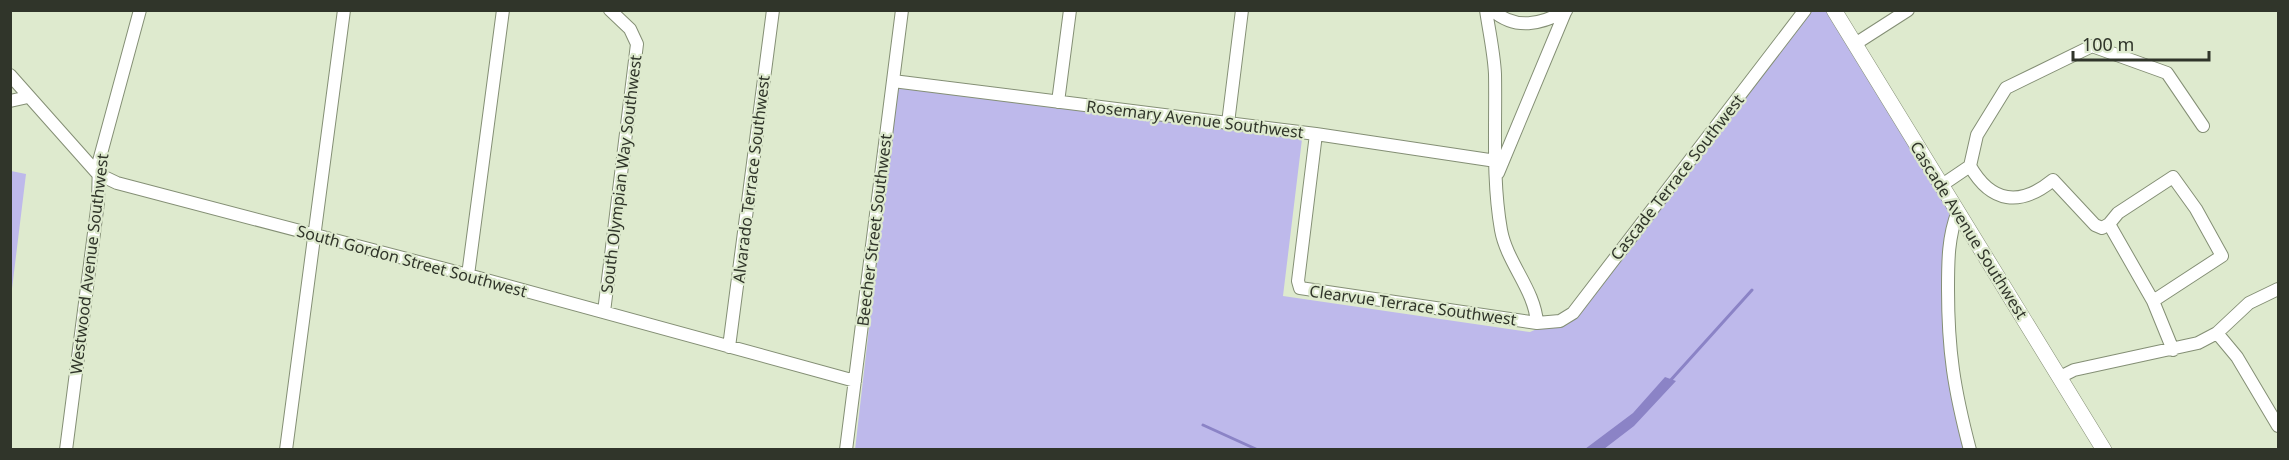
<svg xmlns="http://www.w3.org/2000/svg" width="2289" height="460" font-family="'Noto Sans',sans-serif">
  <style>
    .green { fill: #beb9eb }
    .water { fill: #8b83c6 }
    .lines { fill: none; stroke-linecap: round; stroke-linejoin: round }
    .stream { stroke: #8b83c6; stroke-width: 3 }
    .minor-casing { stroke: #848f75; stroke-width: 14 }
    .major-casing { stroke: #848f75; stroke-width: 16 }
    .minor { stroke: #fff; stroke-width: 12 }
    .major { stroke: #fff; stroke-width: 15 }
    .labels { text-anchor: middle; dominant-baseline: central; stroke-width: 4.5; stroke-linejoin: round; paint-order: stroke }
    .street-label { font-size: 16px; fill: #30352a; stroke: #deeace }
  </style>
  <rect width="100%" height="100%" fill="#deeace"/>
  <path class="green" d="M1803 11H1837L1961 221 1952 251 1946 302 1972 449 855 450 897 84 1302 139 1283 296 1530 332 1577 311Z
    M11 171 26 174 11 297 10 171Z"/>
  <path class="water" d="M1665 377 1676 381 1634 426 1604 449H1585L1633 413Z"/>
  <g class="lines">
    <path class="stream" d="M1669 382 1752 290
      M1203 425 1258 450"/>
    <defs>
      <path id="minor" d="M1486 10C1489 31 1494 53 1495 74 1496 126 1492 179 1501 230 1507 263 1535 290 1537 323
        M1492 10C1516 31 1541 24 1566 11
        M1855 44 1908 10
        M10 75 98 174 117 183 468 275 855 381
        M893 81 1316 134 1496 161
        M10 101 28 97
        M1058 102 1070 10
        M1228 123 1242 10
        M1316 134 1298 281 1300 288 1537 323 1560 321 1573 313 1805 10
        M1970 166C1991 203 2020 207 2053 180L2095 225 2102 228 2109 224 2153 301 2173 350
        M1498 173 1566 10
        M1942 185 1970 166 1977 135 2006 88 2092 46 2167 73 2203 126
        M1958 211C1948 237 1948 261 1948 289 1948 351 1954 389 1970 450
        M2109 224 2118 213 2173 177 2196 209 2222 256 2153 301
        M468 275 503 10
        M604 312 637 44 630 29 610 10
        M2217 333 2237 357 2278 426
        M729 347 773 10
        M2060 377 2074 370 2198 343 2217 333 2249 303 2278 289
        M66 450 98 202 99 161 140 10
        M286 450 344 10
        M846 450 902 10"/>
      <path id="major" d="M1834 10 2104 450"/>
    </defs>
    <use href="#minor" class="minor-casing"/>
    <use href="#major" class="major-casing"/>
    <use href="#minor" class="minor"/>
    <use href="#major" class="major"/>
  </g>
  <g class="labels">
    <g class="street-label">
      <text transform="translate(1195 119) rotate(7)">Rosemary Avenue Southwest</text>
      <text transform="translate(621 174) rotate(-83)">South Olympian Way Southwest</text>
      <text transform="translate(1677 177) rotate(-52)">Cascade Terrace Southwest</text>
      <text transform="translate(751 179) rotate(-83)">Alvarado Terrace Southwest</text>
      <text transform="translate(874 230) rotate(-83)">Beecher Street Southwest</text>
      <text transform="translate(1969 230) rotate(58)">Cascade Avenue Southwest</text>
      <text transform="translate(412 261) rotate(15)">South Gordon Street Southwest</text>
      <text transform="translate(89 264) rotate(-83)">Westwood Avenue Southwest</text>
      <text transform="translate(1413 305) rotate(8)">Clearvue Terrace Southwest</text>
    </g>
  </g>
  <rect width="2289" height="460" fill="none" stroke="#30352a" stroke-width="24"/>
  <path d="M2073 51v9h136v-9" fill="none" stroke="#30352a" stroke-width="3"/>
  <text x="2082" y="51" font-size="18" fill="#30352a" stroke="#deeace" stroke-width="4.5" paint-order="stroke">100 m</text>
</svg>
